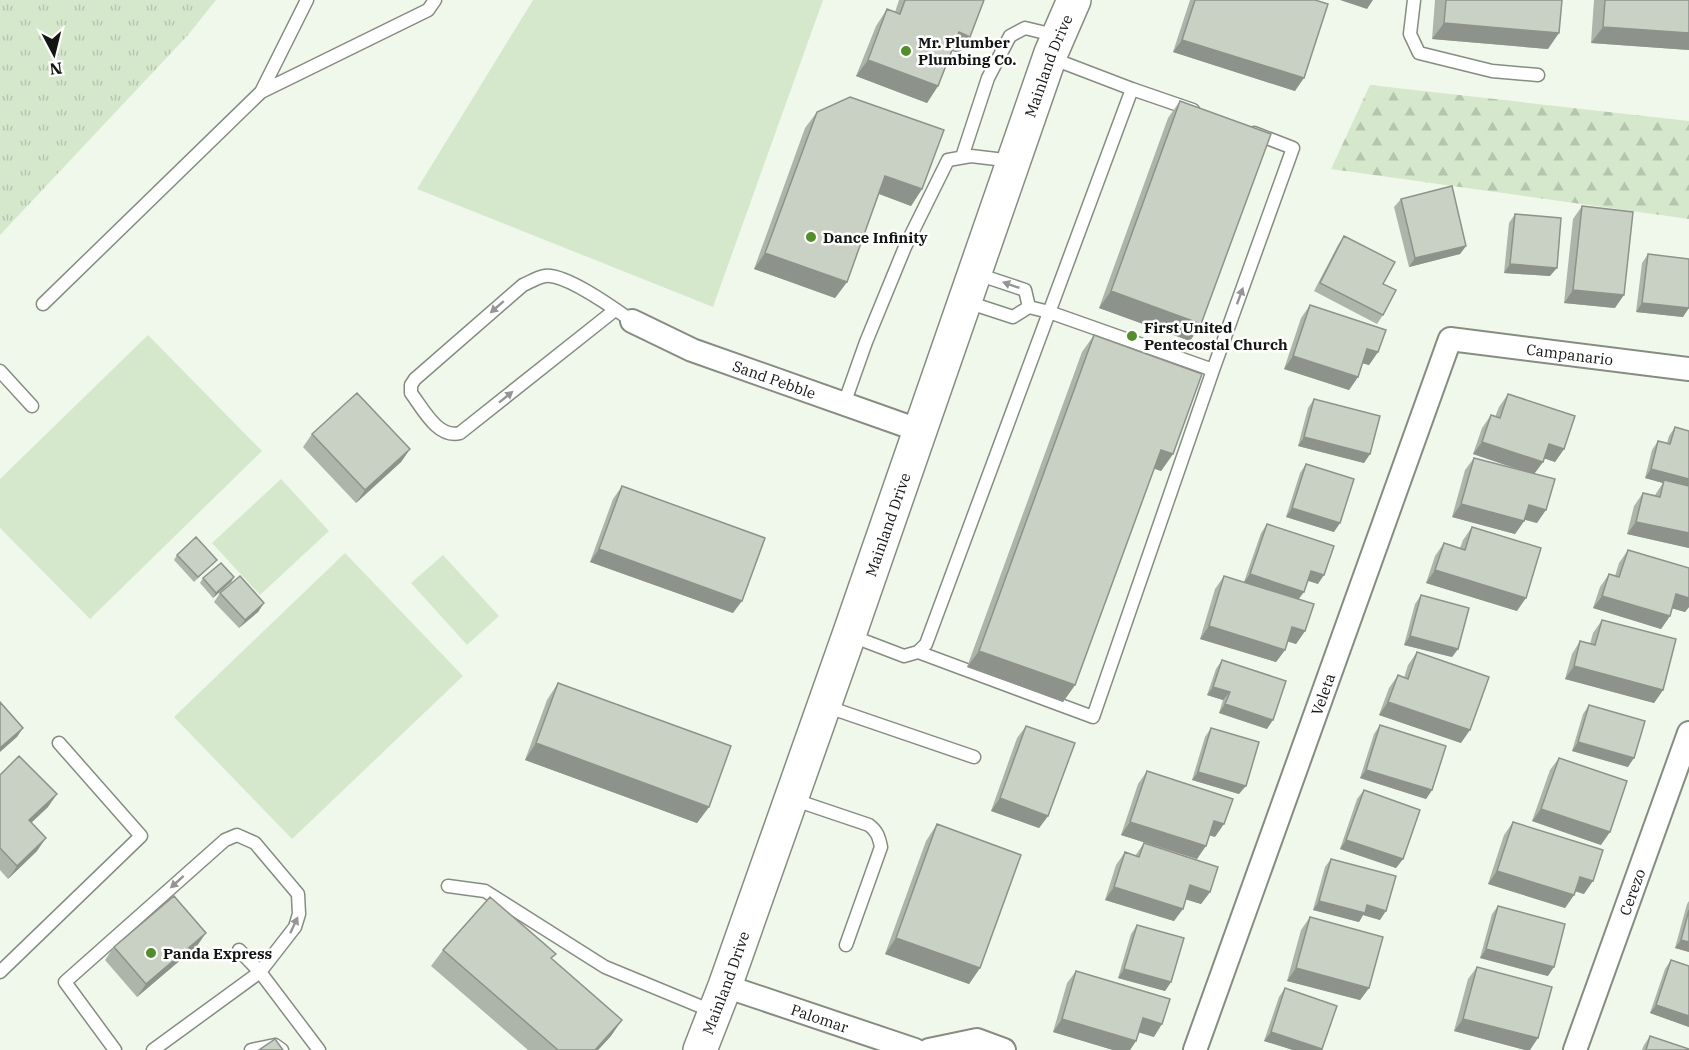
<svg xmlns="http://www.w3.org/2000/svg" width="1689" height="1050" font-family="'IBM Plex Serif',serif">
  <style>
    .grass { fill: #d5e8cc }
    .forest { fill: url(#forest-firs) }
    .park { fill: url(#park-tufts) }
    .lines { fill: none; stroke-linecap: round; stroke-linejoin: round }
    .lane-casing { stroke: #858d82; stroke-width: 15 }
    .street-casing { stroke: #858d82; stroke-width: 26 }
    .secondary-casing { stroke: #858d82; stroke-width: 36 }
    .lane { stroke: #fff; stroke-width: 12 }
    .street { stroke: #fff; stroke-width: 22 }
    .secondary { stroke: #fff; stroke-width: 33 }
    .wall { fill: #adb4a9 }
    .shaded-wall { fill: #8d928a }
    .building { fill: #c9d1c5; stroke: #8d928a; stroke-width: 1.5 }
    .oneway { fill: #959694 }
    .poi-dot { fill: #538e2c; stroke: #fff; stroke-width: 2 }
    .labels { text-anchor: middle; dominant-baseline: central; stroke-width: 5; stroke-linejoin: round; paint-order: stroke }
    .poi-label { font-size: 15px; font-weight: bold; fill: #131612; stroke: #fff; text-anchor: start }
    .street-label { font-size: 15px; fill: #131612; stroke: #fff }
  </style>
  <defs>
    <pattern id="forest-firs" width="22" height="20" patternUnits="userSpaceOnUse" patternTransform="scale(1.5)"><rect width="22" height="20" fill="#d5e8cc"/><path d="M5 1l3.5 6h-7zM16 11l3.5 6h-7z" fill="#b6c6ae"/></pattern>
    <pattern id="park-tufts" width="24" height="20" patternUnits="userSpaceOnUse" patternTransform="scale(1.5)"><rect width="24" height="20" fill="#d5e8cc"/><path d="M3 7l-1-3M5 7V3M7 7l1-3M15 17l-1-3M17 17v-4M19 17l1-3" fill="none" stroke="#b6c6ae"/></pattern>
  </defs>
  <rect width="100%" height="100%" fill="#f0f8ec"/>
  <path class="grass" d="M533 0H823L713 307 417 189Z
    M148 335 262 451 90 619 0 528V479Z
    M281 479 329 531 260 595 212 543Z
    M345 553 463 676 292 839 174 717Z
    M443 555 499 616 467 645 411 583Z"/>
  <path class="forest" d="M1370 85 1689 121V219L1331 169Z"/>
  <path class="park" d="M0 0H216L188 35 0 235Z"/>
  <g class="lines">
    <defs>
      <path id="lane" d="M1414 0 1410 34 1419 53 1492 71 1538 75
        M1132 89 1193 110
        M261 92 307 0
        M962 157 988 78 1010 36 1025 28 1058 36
        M967 302 1013 317 1029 307 1025 290 977 274
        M43 304 261 92 428 10 435 0
        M615 310 460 433C438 439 423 409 411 393V385L415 379 523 285C530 282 538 277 545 276 565 273 615 309 632 321
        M1213 370 1293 148 1254 133
        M0 371 32 406
        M844 404 866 342 905 247 948 160 971 156 1013 161
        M849 635 904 656 918 652 926 644 1132 89 1051 58
        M918 652 1093 717 1213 370 1049 312 1029 307
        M825 706 974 757
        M792 799 869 825C877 831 879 837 881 847L846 945
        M448 886 485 891 605 967 714 1012
        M0 972 141 836 59 743
        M115 1050 65 982 225 840 237 835 255 843 298 894 299 914 295 927 260 972 239 950
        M153 1050 260 972 319 1050
        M251 1050 275 1045 282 1050"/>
      <g id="street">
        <path id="s1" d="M632 321 692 350 921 431"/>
        <path id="s2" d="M725 986 915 1050"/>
        <path d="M929 1050 977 1040 1004 1050"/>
        <path id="s3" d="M1195 1050 1450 339 1689 369"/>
        <path id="s4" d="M1575 1050 1689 733"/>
      </g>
      <g id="secondary">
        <path id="s5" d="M700 1050 725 986 849 635 1051 53 1074 0"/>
      </g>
    </defs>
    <use href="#lane" class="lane-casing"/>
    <use href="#street" class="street-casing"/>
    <use href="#secondary" class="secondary-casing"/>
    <use href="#lane" class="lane"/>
    <use href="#street" class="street"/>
    <use href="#secondary" class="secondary"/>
  </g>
  <path class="wall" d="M899 0H984L970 37 959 53 952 51 938 86 927 103 856 76 876 26 887 9 895 12Z
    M1190 0H1315L1295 91 1173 52Z
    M1435 0H1562L1548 49 1432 39Z
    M1594 0H1689V50L1591 43Z
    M1180 101 1201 324 1190 341 1099 308 1168 118Z
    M817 112 922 189 911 206 879 194 847 282 835 298 754 269 805 128Z
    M1401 199 1466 246 1460 254 1409 267 1394 207Z
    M1582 206 1615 308 1564 303 1573 219Z
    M1515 214 1550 276 1504 273 1509 223Z
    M1344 236 1383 284V315L1377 324 1314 291 1338 245Z
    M1648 254 1683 317 1636 312 1642 263Z
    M1310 305 1378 352 1369 365 1362 363 1358 377 1349 390 1284 369 1301 318Z
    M1094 335 1173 454 1161 471 1154 468 1075 685 1063 702 967 667 1082 352Z
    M1508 394 1564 449 1555 462 1544 458 1543 462 1534 474 1537 523 1525 520 1515 534 1452 517 1465 470 1474 458 1522 471 1473 454 1482 428 1491 415 1495 417 1499 407Z
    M1314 399 1370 454 1364 463 1298 446 1308 408Z
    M1675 427 1689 431V548L1627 534 1634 506 1643 493 1655 495 1663 483 1645 478 1652 450 1658 441 1667 443 1669 436Z
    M312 434 410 449 401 462 356 503 303 447Z
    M1306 464 1334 532 1286 517 1300 473Z
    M622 486 733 613 590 562 613 499Z
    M1267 524 1318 584 1308 580 1298 599 1305 631 1296 644 1287 641 1285 650 1276 662 1200 639 1215 589 1224 576 1244 582 1261 533Z
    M1472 527 1517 611 1426 583 1435 556 1444 543 1460 548 1463 540Z
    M1628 550 1689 568V607L1685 612 1672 608 1670 616 1661 629 1593 608 1600 587 1609 574 1615 576 1619 563Z
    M177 555 217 560 213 564 194 582 174 560Z
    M234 577 231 582 213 598 200 583 203 578Z
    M220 593 264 603 258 612 239 628 214 602Z
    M1421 595 1458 649 1452 657 1404 645 1415 604Z
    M1602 620 1663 690 1654 703 1565 679 1572 654 1580 641 1590 644 1593 633Z
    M1417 652 1461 743 1379 715 1389 688 1398 675 1404 678 1408 665Z
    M1222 660 1267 729 1219 713 1223 700 1207 695 1216 669Z
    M558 683 709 807 697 823 525 760 547 700Z
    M1589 705 1628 767 1572 751 1583 714Z
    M1380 725 1432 790 1426 799 1360 778 1374 734Z
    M1026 726 1048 816 1039 828 991 811 1017 738Z
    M1211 728 1239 794 1192 780 1205 737Z
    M1559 758 1601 845 1532 821 1550 770Z
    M1147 771 1215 837 1209 835 1197 859 1121 835 1138 784Z
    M0 775 48 807 31 823 37 851 8 879 0 870Z
    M1364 790 1403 859 1396 868 1340 849 1357 799Z
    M1513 822 1584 894 1575 891 1574 895 1565 908 1488 884 1504 835Z
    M937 824 980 968 969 984 885 954 926 841Z
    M1144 843 1210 892 1201 904 1186 899 1174 921 1105 900 1116 865 1125 852 1135 856Z
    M1331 859 1380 920 1363 915 1359 922 1313 910 1325 867Z
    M1689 901V952L1675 948 1687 904Z
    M1498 906 1548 976 1480 958 1492 914Z
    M1310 917 1369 988 1360 1000 1287 981 1301 930Z
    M1137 925 1171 982 1165 991 1118 978 1131 934Z
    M197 946 137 997 105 960 114 947Z
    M443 950 552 959 611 1036 598 1050H528L431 966Z
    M1671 960 1689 966V1027L1650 1013 1665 969Z
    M1477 967 1530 1050H1525L1454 1031 1468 979Z
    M1076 971 1154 1037 1139 1032 1136 1041 1130 1050H1113L1053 1032 1067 983Z
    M1285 988 1322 1049V1050H1293L1264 1041 1279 997Z
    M1650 1036 1689 1050H1642L1644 1045Z"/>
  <path class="shaded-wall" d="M1340 0H1373L1367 9Z
    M1444 23 1559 33 1548 49 1432 39Z
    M1603 27 1689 33V50L1591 43Z
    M959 32 970 37 959 53 947 49Z
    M1182 40 1304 78 1295 91 1173 52Z
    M868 60 938 86 927 103 856 76Z
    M885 176 922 189 911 206 874 192Z
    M1466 246 1460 254 1409 267 1415 258Z
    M765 253 847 282 835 298 754 269Z
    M1510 264 1557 268 1550 276 1504 273Z
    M1573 290 1624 295 1615 308 1564 303Z
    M1111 291 1201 324 1190 341 1099 308Z
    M1642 303 1689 308 1683 317 1636 312Z
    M1367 349 1378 352 1369 365 1358 362Z
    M1293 356 1358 377 1349 390 1284 369Z
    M1304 437 1370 454 1364 463 1298 446Z
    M1482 442 1543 462 1534 474 1473 454Z
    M1549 444 1564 449 1555 462 1540 457Z
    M410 449 401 462 356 503 365 490Z
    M1161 450 1173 454 1161 471 1149 467Z
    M1651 469 1689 479V490L1664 480 1663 483 1645 478Z
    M1461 504 1524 521 1515 534 1452 517Z
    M1529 505 1546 510 1537 523 1520 518Z
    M1292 508 1340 523 1334 532 1286 517Z
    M1636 522 1689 533V548L1627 534Z
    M599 549 742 601 733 613 590 562Z
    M1435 570 1526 598 1517 611 1426 583Z
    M1311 571 1324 575 1318 584 1305 580Z
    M1250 574 1304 592 1298 600 1244 582Z
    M234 577 231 582 213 598 216 593Z
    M1676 594 1689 598V607L1685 612 1667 607Z
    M1602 596 1670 616 1661 629 1593 608Z
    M264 603 258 612 239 628 245 620Z
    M1209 626 1285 650 1276 662 1200 639Z
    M1292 627 1305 631 1296 644 1283 640Z
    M1410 636 1458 649 1452 657 1404 645Z
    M979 651 1075 685 1063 702 967 667Z
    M1574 666 1663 690 1654 703 1565 679Z
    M1213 687 1230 692 1223 700 1207 695Z
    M1388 702 1470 730 1461 743 1379 715Z
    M1225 704 1273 720 1267 729 1219 713Z
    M23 728 17 737 0 752V748Z
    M1578 742 1634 758 1628 767 1572 751Z
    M536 743 709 807 697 823 525 760Z
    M1366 770 1432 790 1426 799 1360 778Z
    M1198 772 1246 786 1239 794 1192 780Z
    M57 794 48 807 20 833 29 820Z
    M1000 798 1048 816 1039 828 991 811Z
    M1541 809 1610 832 1601 845 1532 821Z
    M1214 821 1224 824 1215 837 1205 834Z
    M1130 822 1206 846 1197 859 1121 835Z
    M46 838 37 851 8 879 17 866Z
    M1346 840 1403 859 1396 868 1340 849Z
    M1497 871 1574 895 1565 908 1488 884Z
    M1580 877 1593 881 1584 894 1571 890Z
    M1190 885 1210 892 1201 904 1181 898Z
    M1114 887 1183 909 1174 921 1105 900Z
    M1319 901 1367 905 1386 911 1380 920 1363 915 1359 922 1313 910Z
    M206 933 197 946 137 997 146 984Z
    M896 938 980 968 969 984 885 954Z
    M1681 940 1689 942V952L1675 948Z
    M1486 949 1554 967 1548 976 1480 958Z
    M1296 968 1369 988 1360 1000 1287 981Z
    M1124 969 1171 982 1165 991 1118 978Z
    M1656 1005 1689 1016V1027L1650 1013Z
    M1143 1018 1162 1024 1154 1037 1134 1031Z
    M1062 1019 1136 1041 1130 1050H1113L1053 1032Z
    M1463 1019 1538 1038 1530 1050H1525L1454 1031Z
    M622 1020 611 1036 598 1050H595Z
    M1271 1032 1322 1049V1050H1293L1264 1041Z"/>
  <path class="building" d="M905 0H984L970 37 959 32 938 86 868 60 887 9 900 14Z
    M1195 0H1315L1328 4 1304 78 1182 40Z
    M1446 0H1562L1559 33 1444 23Z
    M1605 0H1689V33L1603 27Z
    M850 97 944 130 922 189 885 176 847 282 765 253 817 112Z
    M1180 101 1271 134 1201 324 1111 291Z
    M1452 186 1466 246 1415 258 1401 199Z
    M1582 206 1633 212 1624 295 1573 290Z
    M1515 214 1561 218 1557 268 1510 264Z
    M1344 236 1395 262 1383 284 1396 290 1383 315 1320 283Z
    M1648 254 1689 259V308L1642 303Z
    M1310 305 1386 330 1378 352 1367 349 1358 377 1293 356Z
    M1094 335 1202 374 1173 454 1161 450 1075 685 979 651Z
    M357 393 410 449 365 490 312 434Z
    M1508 394 1575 416 1564 449 1549 444 1543 462 1482 442 1491 415 1500 418Z
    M1314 399 1380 416 1370 454 1304 437Z
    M1675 427 1689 431V479L1651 469 1658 441 1670 444Z
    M1474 458 1555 479 1546 510 1529 505 1524 521 1461 504Z
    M1306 464 1354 479 1340 523 1292 508Z
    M1664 480 1689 486V533L1636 522 1643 493 1660 497Z
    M622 486 765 538 742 601 599 549Z
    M1267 524 1334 546 1324 575 1311 571 1304 592 1250 574Z
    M1472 527 1541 548 1526 598 1435 570 1444 543 1465 550Z
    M196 537 217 560 198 577 177 555Z
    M1628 550 1689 568V598L1676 594 1670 616 1602 596 1609 574 1619 577Z
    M221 563 234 577 216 593 203 578Z
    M240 576 264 603 245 620 220 593Z
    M1224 576 1314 604 1305 631 1292 627 1285 650 1209 626Z
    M1421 595 1469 608 1458 649 1410 636Z
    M1602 620 1676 639 1663 690 1574 666 1580 641 1595 645Z
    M1417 652 1489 677 1470 730 1388 702 1398 675 1408 679Z
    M1222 660 1286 681 1273 720 1225 704 1230 692 1213 687Z
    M558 683 731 746 709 807 536 743Z
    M0 702 23 728 0 748Z
    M1589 705 1645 721 1634 758 1578 742Z
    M1380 725 1446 746 1432 790 1366 770Z
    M1026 726 1075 743 1048 816 1000 798Z
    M1211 728 1259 742 1246 786 1198 772Z
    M19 756 57 794 29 820 46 838 17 866 0 848V775Z
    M1559 758 1627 781 1610 832 1541 809Z
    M1147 771 1233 799 1224 824 1214 821 1206 846 1130 822Z
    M1364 790 1420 810 1403 859 1346 840Z
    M1513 822 1603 850 1593 881 1580 877 1574 895 1497 871Z
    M937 824 1021 855 980 968 896 938Z
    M1144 843 1218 867 1210 892 1190 885 1183 909 1114 887 1125 852 1139 857Z
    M1331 859 1396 876 1386 911 1367 905 1365 913 1319 901Z
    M174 896 206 933 146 984 114 947Z
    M490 897 556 954 551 958 622 1020 595 1050H558L443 950Z
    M1498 906 1565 924 1554 967 1486 949Z
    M1689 910V942L1681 940Z
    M1310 917 1383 937 1369 988 1296 968Z
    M1137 925 1184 938 1171 982 1124 969Z
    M1671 960 1689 966V1016L1656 1005Z
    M1477 967 1552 987 1538 1038 1463 1019Z
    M1076 971 1170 999 1162 1024 1143 1018 1136 1041 1062 1019Z
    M1285 988 1337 1006 1322 1049 1271 1032Z
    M1650 1036 1689 1049V1050H1646Z
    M275 1039 283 1050H259Z"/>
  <defs><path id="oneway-solid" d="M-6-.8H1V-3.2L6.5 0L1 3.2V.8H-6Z" transform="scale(1.5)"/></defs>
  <g class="oneway">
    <use href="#oneway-solid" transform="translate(1011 285) rotate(-161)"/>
    <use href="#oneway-solid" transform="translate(1240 296) rotate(-70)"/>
    <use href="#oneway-solid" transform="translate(497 307) rotate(139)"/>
    <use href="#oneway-solid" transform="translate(506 397) rotate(-39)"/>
    <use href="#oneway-solid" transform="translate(177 882) rotate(138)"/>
    <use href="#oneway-solid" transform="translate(294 925) rotate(-65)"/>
  </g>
  <g class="poi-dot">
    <circle cx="906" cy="51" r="6"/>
    <circle cx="811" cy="237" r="6"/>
    <circle cx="1132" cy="336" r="6"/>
    <circle cx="151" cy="953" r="6"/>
  </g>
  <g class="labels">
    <g class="poi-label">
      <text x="918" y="42">Mr. Plumber<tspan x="918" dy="17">Plumbing Co.</tspan></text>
      <text x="823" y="237">Dance Infinity</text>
      <text x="1144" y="327">First United<tspan x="1144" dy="17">Pentecostal Church</tspan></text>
      <text x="163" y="953">Panda Express</text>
    </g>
    <g class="street-label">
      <text stroke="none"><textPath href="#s5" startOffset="1044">Mainland Drive</textPath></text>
      <text stroke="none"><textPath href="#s3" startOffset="876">Campanario</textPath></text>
      <text stroke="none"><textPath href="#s1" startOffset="154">Sand Pebble</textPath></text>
      <text stroke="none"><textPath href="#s5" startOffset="558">Mainland Drive</textPath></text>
      <text stroke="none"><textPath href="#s3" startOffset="378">Veleta</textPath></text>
      <text stroke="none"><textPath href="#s4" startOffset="168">Cerezo</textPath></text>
      <text stroke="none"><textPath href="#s5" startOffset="72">Mainland Drive</textPath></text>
      <text stroke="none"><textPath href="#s2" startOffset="100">Palomar</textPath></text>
    </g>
  </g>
  <g transform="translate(54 54) rotate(173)" stroke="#ffffff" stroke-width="4.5" paint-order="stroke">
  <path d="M0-4.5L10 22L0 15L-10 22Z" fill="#131612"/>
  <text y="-9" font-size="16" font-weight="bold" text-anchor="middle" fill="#131612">N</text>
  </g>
</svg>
